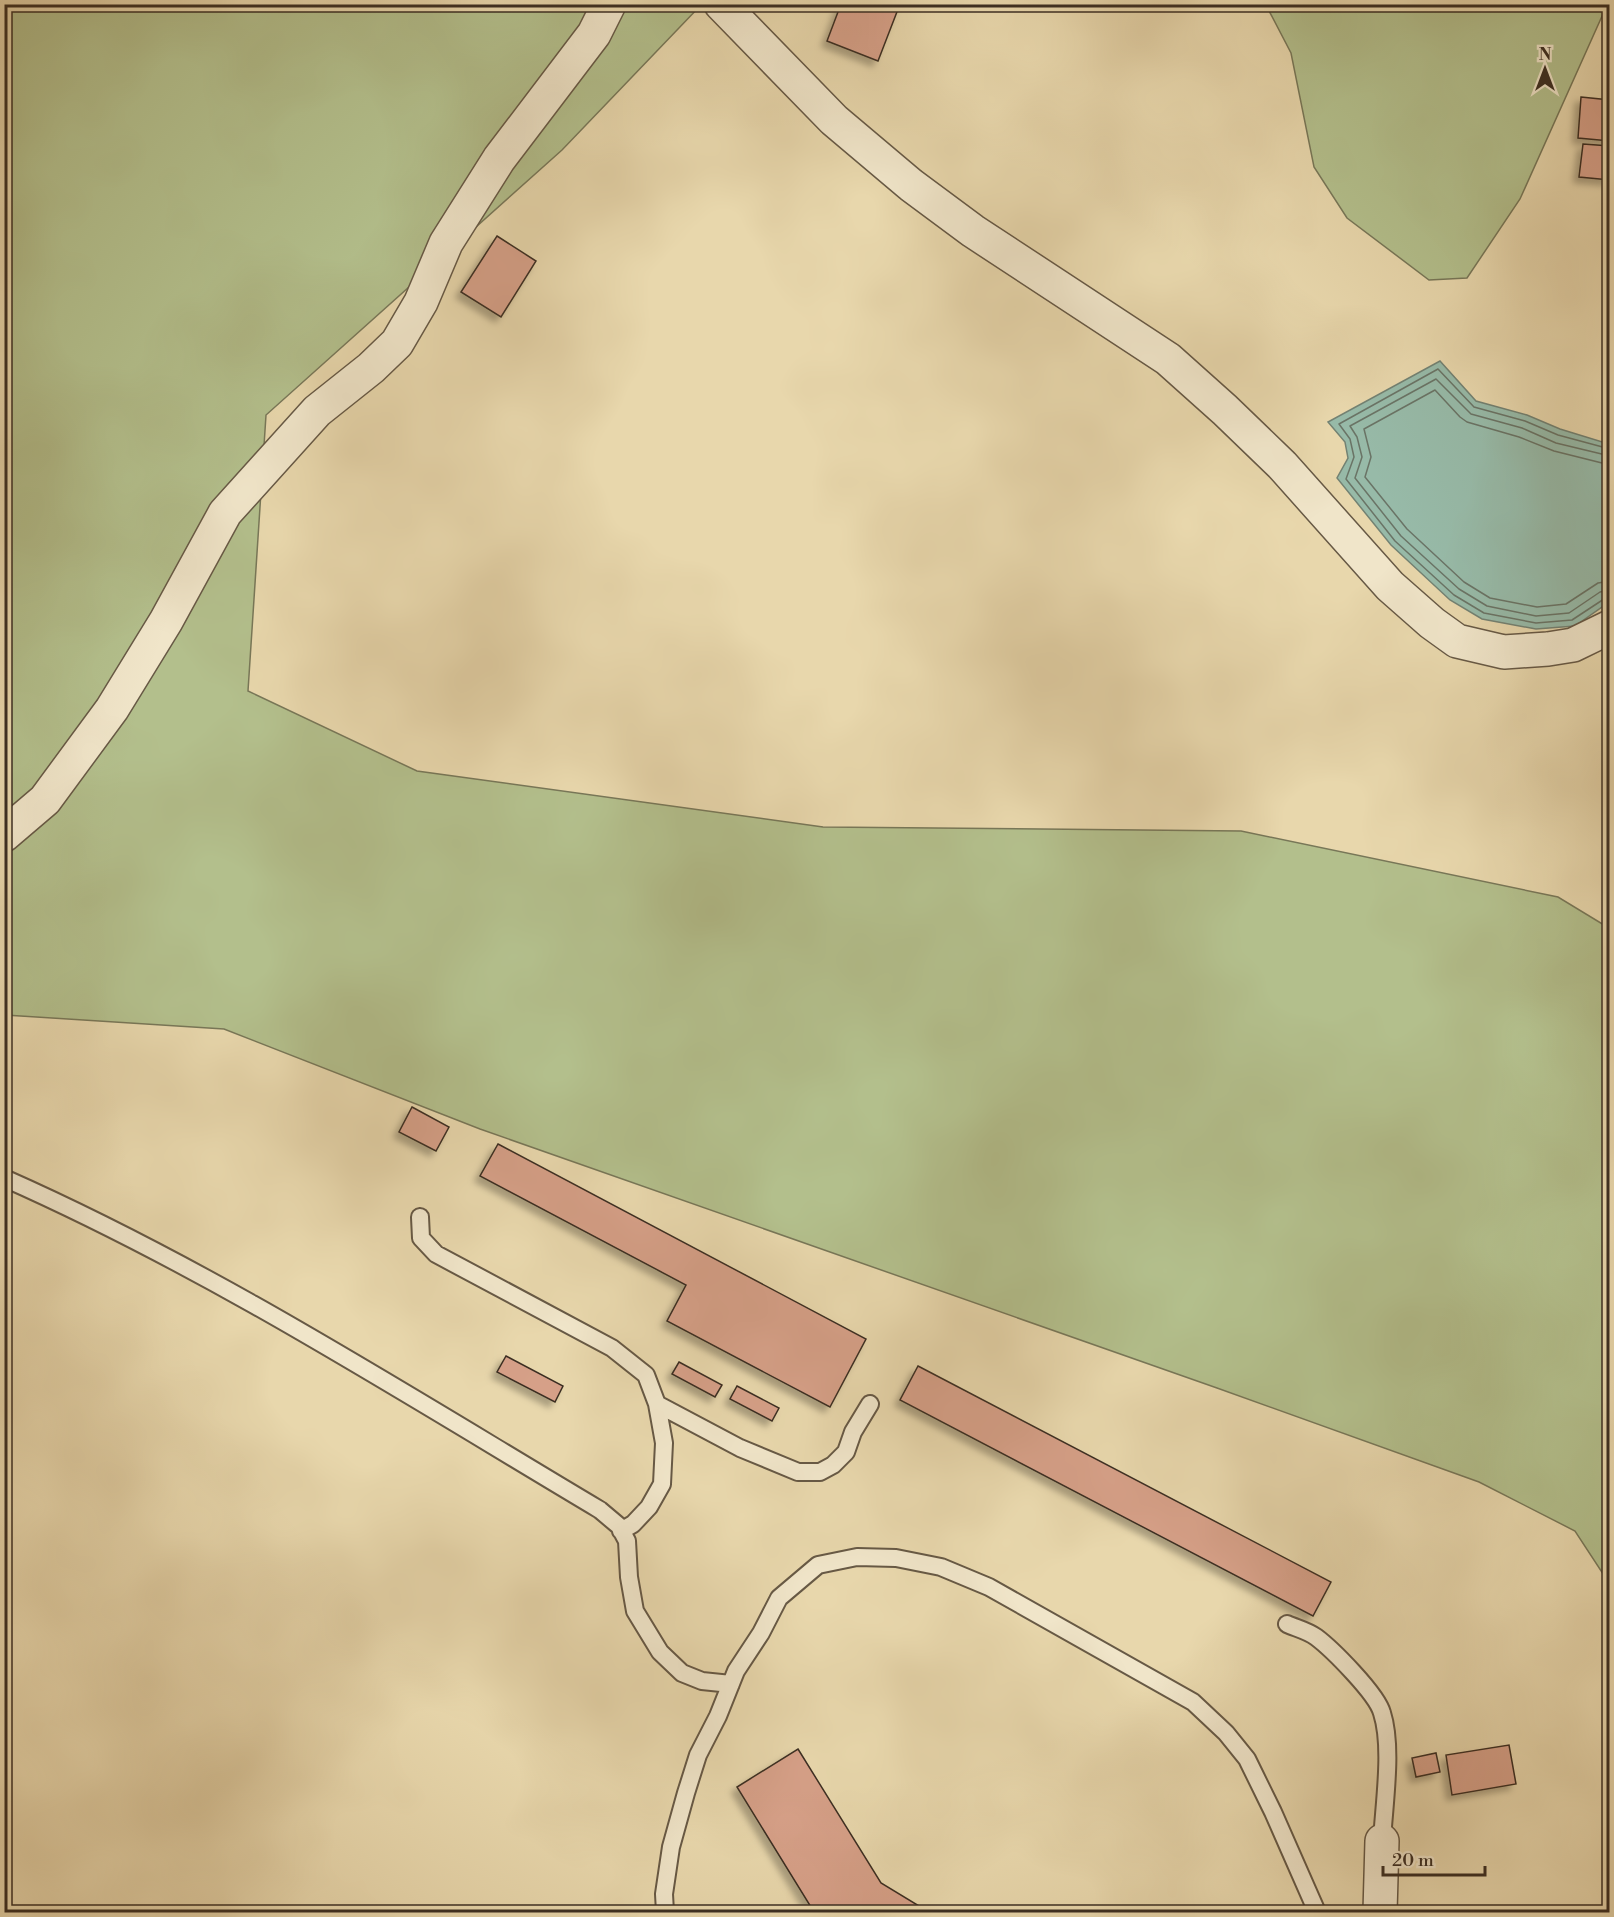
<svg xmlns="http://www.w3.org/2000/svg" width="1614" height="1917" font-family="'Libre Bodoni',serif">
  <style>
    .green { fill: #b3bf8c; stroke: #787758; stroke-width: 1.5 }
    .water { fill: #97baa8; stroke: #738273; stroke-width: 1.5 }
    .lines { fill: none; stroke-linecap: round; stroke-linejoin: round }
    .shore { stroke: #6a7466; stroke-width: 1.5 }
    .building { fill: #d6a088; stroke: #3c2f23; stroke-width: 1.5; filter: url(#shadow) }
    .lane-casing { stroke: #675945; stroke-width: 20 }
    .street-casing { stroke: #675945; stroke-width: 36 }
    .lane { stroke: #f0e5c9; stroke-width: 16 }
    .street { stroke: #f0e5c9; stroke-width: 33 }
  </style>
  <defs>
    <filter id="shadow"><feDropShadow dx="-5.5" dy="5.5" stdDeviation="3" flood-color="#0004"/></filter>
  </defs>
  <rect width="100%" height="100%" fill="#e8d7ac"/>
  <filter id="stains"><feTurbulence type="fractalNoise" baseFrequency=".00333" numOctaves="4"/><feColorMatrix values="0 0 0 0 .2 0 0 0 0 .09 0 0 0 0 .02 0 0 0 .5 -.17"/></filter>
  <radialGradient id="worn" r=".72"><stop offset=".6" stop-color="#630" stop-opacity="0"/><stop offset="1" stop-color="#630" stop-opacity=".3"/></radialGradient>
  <path class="green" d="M4 5H701L562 150 266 415 248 691 417 771 823 827 1241 831 1558 897 1609 928V1583L1575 1531 1479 1482 1217 1388 480 1129 224 1029 5 1015Z
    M1266 5H1607L1520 199 1467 278 1429 280 1347 218 1314 167 1291 53Z"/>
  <path class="water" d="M1440 361 1476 401 1527 415 1560 429 1609 444V602L1575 626 1536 629 1482 619 1450 600 1391 545 1337 478 1348 458 1345 442 1328 422Z"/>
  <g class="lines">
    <path class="shore" d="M1610 449 1558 435 1525 421 1474 407 1438 369 1339 424 1350 439 1354 457 1346 479 1395 541 1454 595 1484 613 1536 623 1572 620 1604 599 1610 598
      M1610 456 1556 443 1522 428 1471 414 1436 379 1350 426 1357 437 1362 457 1355 478 1401 536 1459 589 1487 606 1536 616 1569 613 1600 592 1610 590
      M1610 465 1554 451 1519 437 1467 422 1460 417 1435 390 1364 429 1371 457 1365 477 1407 529 1464 582 1490 598 1537 607 1566 604 1598 583 1610 581"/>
  </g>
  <path class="building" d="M841 4H900L878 61 827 41Z
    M1581 97 1610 100V141L1578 138Z
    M1583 144 1610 146V180L1579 177Z
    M497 236 536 261 501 317 461 292Z
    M412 1107 449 1127 436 1151 399 1132Z
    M498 1144 866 1339 830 1407 667 1321 686 1285 480 1176Z
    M506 1356 563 1386 555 1402 497 1372Z
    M679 1362 722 1385 715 1397 672 1374Z
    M918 1366 1331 1582 1313 1616 900 1400Z
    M737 1386 779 1408 772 1421 730 1399Z
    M1509 1745 1516 1784 1452 1795 1446 1755Z
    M798 1749 881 1883 929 1912H814L737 1787Z
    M1436 1753 1440 1772 1416 1777 1412 1758Z"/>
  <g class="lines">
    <defs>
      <path id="lane" d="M4 1178C212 1270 405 1394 600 1510L619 1526 627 1541 629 1577 635 1611 660 1652 682 1673 702 1681 731 1684
        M420 1217 421 1238 436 1254 612 1348 646 1375 657 1404 664 1443 662 1484 649 1507 633 1524 621 1531
        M657 1404 740 1448 798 1472H820L833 1465 846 1452 853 1432 870 1404
        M1287 1624C1296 1628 1308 1631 1316 1637 1332 1649 1377 1694 1382 1713 1393 1747 1384 1804 1382 1841
        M665 1912 664 1894 671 1847 686 1793 698 1755 718 1716 736 1671 761 1633 779 1598 818 1565 857 1557 896 1558 941 1567 989 1587 1193 1702 1226 1733 1247 1759 1273 1812 1317 1912"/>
      <path id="street" d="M721 4 834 120 911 185 973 231 1168 359 1225 410 1282 465 1390 586 1432 623 1457 641 1504 652 1548 649 1573 645 1610 627
        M4 835 45 800 112 709 166 621 225 513 317 411 371 368 397 343 421 302 446 243 499 159 594 34 609 4
        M1380 1912 1382 1841"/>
    </defs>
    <use href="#lane" class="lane-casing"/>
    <use href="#street" class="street-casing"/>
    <use href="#lane" class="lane"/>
    <use href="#street" class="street"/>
  </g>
  <rect width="1614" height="1917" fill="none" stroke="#e8d7ac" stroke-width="24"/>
  <rect x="6" y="6" width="1602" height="1905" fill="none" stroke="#3c2f23" stroke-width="3"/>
  <rect x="12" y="12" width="1590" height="1893" fill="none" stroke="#3c2f23" stroke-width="1.5"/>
  <g transform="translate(1545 69)" stroke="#f0e5c9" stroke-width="4.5" paint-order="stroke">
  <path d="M0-4.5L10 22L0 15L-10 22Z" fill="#3c2f23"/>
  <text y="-9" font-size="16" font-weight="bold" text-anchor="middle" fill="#3c2f23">N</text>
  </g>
  <path d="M1383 1866v9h102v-9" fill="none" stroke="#3c2f23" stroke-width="3"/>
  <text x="1392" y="1866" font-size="18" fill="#3c2f23" stroke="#f0e5c9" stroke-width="4.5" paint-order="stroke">20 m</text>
  <rect width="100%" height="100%" filter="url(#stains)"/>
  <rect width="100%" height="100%" fill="url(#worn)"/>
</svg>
